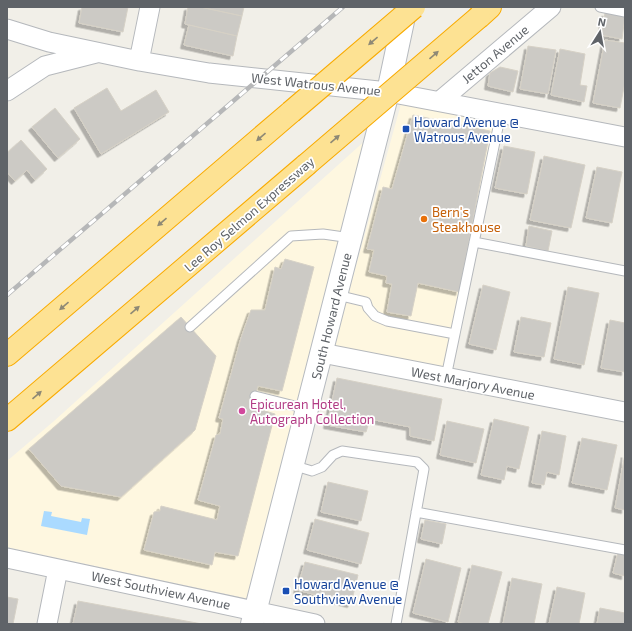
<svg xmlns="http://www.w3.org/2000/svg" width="632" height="631" font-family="'Exo 2',sans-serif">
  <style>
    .commercial { fill: #fef7e0 }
    .water { fill: #aadaff }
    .building { fill: #cccac5; stroke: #d6d1c6; filter: url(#shadow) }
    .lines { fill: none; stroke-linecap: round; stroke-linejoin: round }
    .lane-casing { stroke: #b5b8bc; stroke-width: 11 }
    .street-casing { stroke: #b5b8bc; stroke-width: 21 }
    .secondary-casing { stroke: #b6babf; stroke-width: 24 }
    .highway-casing { stroke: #f9ab00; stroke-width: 24 }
    .lane { stroke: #fff; stroke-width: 9 }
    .street { stroke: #fff; stroke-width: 19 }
    .secondary { stroke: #fff; stroke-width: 22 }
    .highway { stroke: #fde293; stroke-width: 22 }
    .rail-casing { stroke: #b6b7b8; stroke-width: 4.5 }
    .rail { stroke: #fff; stroke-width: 3; stroke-dasharray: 9; stroke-linecap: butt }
    .highway-bridge-casing { stroke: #f9ab00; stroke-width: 24; stroke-linecap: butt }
    .highway-bridge { stroke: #fde293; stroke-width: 22 }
    .oneway { fill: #8e8975 }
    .transit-dot { fill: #1a4fb4; stroke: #fff; stroke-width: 1.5 }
    .food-dot { fill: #e8710a; stroke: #fff; stroke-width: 1.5 }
    .hotel-dot { fill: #d1479c; stroke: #fff; stroke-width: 1.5 }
    .labels { text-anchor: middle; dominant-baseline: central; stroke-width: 3.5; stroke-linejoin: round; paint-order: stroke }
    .street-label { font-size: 13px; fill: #5f6368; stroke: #fff }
    .transit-label { font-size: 13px; fill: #164399; stroke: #fff; text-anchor: start }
    .food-label { font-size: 13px; fill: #c56008; stroke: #fff; text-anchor: start }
    .hotel-label { font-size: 13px; fill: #b23c85; stroke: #fff; text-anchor: start }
  </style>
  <defs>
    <filter id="shadow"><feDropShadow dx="-3.5" dy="3.5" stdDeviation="0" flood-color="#0004"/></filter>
  </defs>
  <rect width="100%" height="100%" fill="#f1efe8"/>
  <path class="commercial" d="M401 104 496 121 444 370 333 349Z
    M368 138 249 599 7 547V461L54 421Z"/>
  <path class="water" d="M44 511 52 512 51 516 81 522 82 518 90 519 87 535 41 526Z"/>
  <path class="building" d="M82 7H128L123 32 79 23Z
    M188 7H200L242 16 237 36 185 24Z
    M200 7H244L242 16Z
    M605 13 625 16 622 39 601 35Z
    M189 25 237 36 233 56 184 45Z
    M605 40 625 43V82L620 108 593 103Z
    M528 46 556 50 548 94 520 89Z
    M560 49 585 54 580 85 587 86 584 102 551 95Z
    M500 67 518 71 513 92 488 86 490 73Z
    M107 88 121 111 156 90 169 112 101 154 74 108Z
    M55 108 80 139 58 158 32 127Z
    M413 115 490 131 459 292 418 283 411 316 387 312 392 284 386 283 387 276 369 272 374 250 367 249 383 187 392 189Z
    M21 140 47 169 35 180 27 170 15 181 7 172V153Z
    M504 146 535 152 527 194 495 188Z
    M544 156 585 165 571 228 530 220Z
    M597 167 622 172 612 223 586 218Z
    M529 226 552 231 548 251 526 246Z
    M285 259 314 267 282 391 258 386 252 407 275 414 238 556 215 552 212 565 144 550 154 512 160 511 161 506 217 520 220 506 198 500 216 435 220 434 223 419 219 418 241 338 251 310H265L275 267 281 269Z
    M483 285 510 292 496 350 469 344Z
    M568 287 599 293 584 365 554 359Z
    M181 317 216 356 195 430 121 497 61 486 29 449Z
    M521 317 551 323 544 357 514 352Z
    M610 320 625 323V372L601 368Z
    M337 378 442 399 434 441 410 436V427L370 419 366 432 327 425Z
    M494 419 529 427 519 469 507 466 504 480 481 475Z
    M447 421 484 429 476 463 440 455Z
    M542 431 566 436 559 475 547 472 544 485 532 483Z
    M582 438 617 445 607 490 572 483Z
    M625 454V510L615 508Z
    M328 482 368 491 361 521 321 512Z
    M315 519 369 533 361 564 307 550Z
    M425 520 446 524 442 544 421 539Z
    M618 552 625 554V576L613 573Z
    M426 559 461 568 448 622 413 613Z
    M305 562 358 575 351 604 297 590Z
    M472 565 502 572 488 624H465L458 622Z
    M512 578 542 584 534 624H503Z
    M557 587 585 593 579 624H549Z
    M7 597 18 599 13 624H7Z
    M78 601 202 624H73Z
    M600 608 625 613V624H597Z"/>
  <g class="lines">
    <defs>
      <path id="lane" d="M600 7 625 12
        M474 242 625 271
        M337 295 366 302 368 308 375 316 387 321 455 334 446 377
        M190 327 291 236 323 234 351 238
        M455 334 501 113
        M255 396 307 409
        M292 465 312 471 322 467 333 455 342 451 417 462 424 469 396 624
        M416 512 625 550"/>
      <path id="street" d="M7 29 49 42 139 61 209 73 388 92 625 137
        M139 61 150 7
        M7 91 45 66 96 53
        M440 101 551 7
        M322 353 625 412
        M7 558 315 624
        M47 624 58 569"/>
      <path id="secondary" d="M252 624 388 92 406 7"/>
      <path id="highway" d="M479 17 490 7
        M7 355 291 112
        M7 420 306 165"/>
    </defs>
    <use href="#lane" class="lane-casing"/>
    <use href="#street" class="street-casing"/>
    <use href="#secondary" class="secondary-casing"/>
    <use href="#highway" class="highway-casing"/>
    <use href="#lane" class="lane"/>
    <use href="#street" class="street"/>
    <use href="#secondary" class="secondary"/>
    <use href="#highway" class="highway"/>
    <defs>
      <path id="rail" d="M7 295 343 7"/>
    </defs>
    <use href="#rail" class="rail-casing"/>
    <use href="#rail" class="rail"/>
    <defs>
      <path id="highway-bridge" d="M291 112 414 7
        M306 165 479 17"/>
    </defs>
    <use href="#highway-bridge" class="highway-bridge-casing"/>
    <use href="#highway-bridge" class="highway-bridge"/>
  </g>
  <defs><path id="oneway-solid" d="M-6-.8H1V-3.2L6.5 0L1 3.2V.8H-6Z"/></defs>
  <g class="oneway">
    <use href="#oneway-solid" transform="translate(373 41) rotate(140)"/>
    <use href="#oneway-solid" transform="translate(434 55) rotate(-41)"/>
    <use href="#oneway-solid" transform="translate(261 137) rotate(139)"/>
    <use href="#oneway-solid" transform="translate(335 139) rotate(-41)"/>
    <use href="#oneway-solid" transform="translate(162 222) rotate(139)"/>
    <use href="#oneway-solid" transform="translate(64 306) rotate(139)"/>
    <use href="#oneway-solid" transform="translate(135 310) rotate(-41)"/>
    <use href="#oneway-solid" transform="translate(37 395) rotate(-41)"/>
  </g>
  <g class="transit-dot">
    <rect x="402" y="125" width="8" height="8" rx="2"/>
    <rect x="282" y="587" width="8" height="8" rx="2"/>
  </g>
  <circle class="food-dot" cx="424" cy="219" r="4"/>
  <circle class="hotel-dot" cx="242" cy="411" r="4"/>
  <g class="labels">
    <g class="street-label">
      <text transform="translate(495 54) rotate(-40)">Jetton Avenue</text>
      <text transform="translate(316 84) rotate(6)">West Watrous Avenue</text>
      <text transform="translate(249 214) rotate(-41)">Lee Roy Selmon Expressway</text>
      <text transform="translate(331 316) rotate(-76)">South Howard Avenue</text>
      <text transform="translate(473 383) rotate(11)">West Marjory Avenue</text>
      <text transform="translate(161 590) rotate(12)">West Southview Avenue</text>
    </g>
    <g class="transit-label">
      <text x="414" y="122">Howard Avenue @<tspan x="414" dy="15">Watrous Avenue</tspan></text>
      <text x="294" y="584">Howard Avenue @<tspan x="294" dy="15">Southview Avenue</tspan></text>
    </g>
    <g class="food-label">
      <text x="432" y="212">Bern's<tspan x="432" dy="15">Steakhouse</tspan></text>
    </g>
    <g class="hotel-label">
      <text x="250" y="404">Epicurean Hotel,<tspan x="250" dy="15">Autograph Collection</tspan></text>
    </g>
  </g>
  <rect width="632" height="631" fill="none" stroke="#5f6368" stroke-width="16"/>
  <g transform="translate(600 32) rotate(11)" stroke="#ffffff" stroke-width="3" paint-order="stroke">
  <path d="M0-3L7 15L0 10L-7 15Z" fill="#5f6368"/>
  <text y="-6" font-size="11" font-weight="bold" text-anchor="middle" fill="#5f6368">N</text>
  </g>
</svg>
